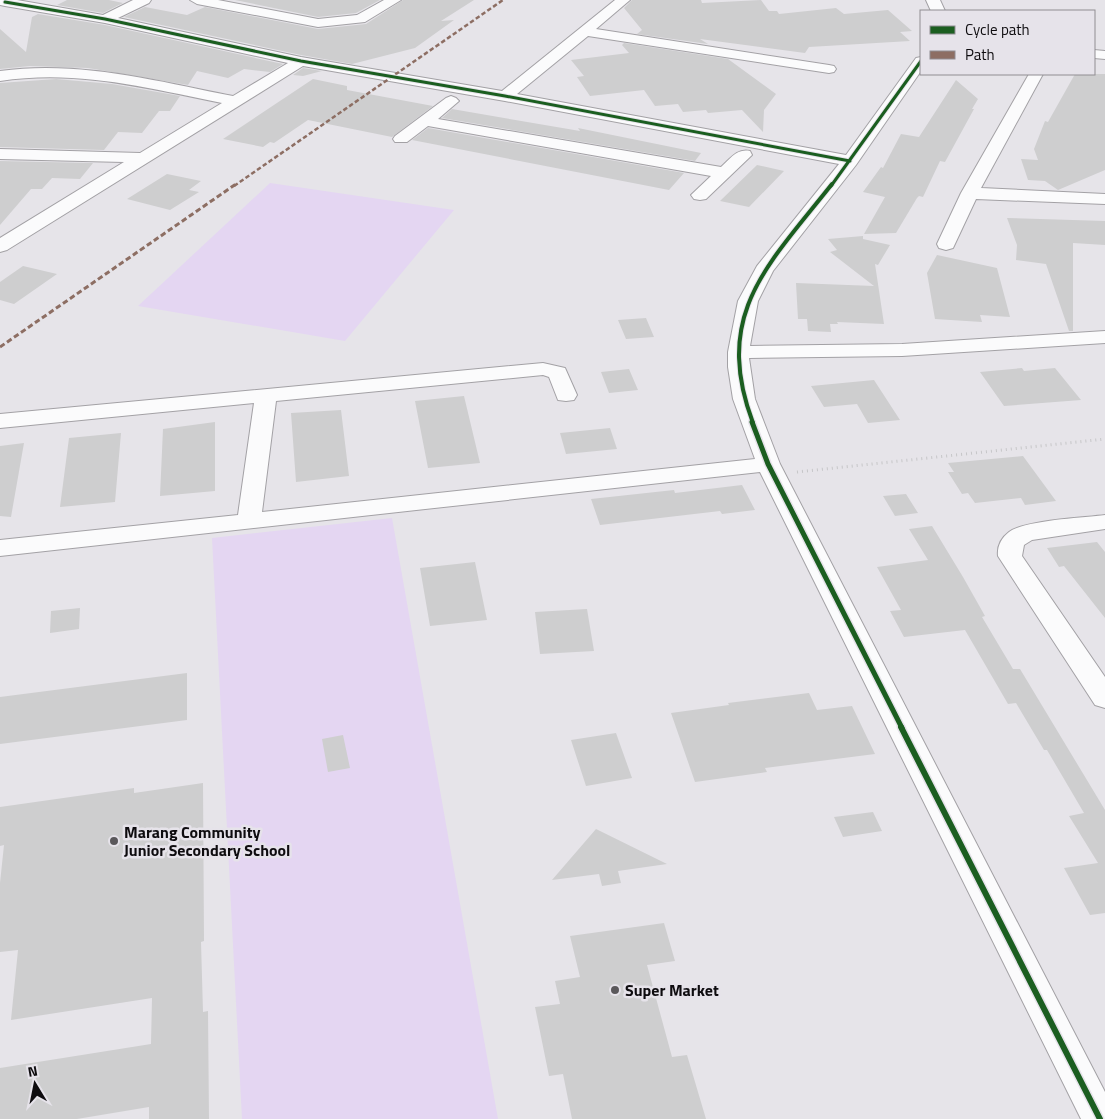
<svg xmlns="http://www.w3.org/2000/svg" width="1105" height="1119" font-family="'Titillium Web',sans-serif">
  <style>
    .green { fill: #e4d6f2 }
    .building { fill: #cececf }
    .lines { fill: none; stroke-linecap: round; stroke-linejoin: round }
    .minor-casing { stroke: #a3a1a5; stroke-width: 2 }
    .path { stroke: #c6c6c8; stroke-width: 3; stroke-dasharray: 1 4; stroke-linecap: butt }
    .minor { fill: #fbfbfc; fill-rule: evenodd }
    .quiet-far1 { stroke: #8d6e63; stroke-width: 2.5; stroke-dasharray: 4.5 2.5; stroke-linecap: butt }
    .quiet { stroke: #8d6e63; stroke-width: 3; stroke-dasharray: 5.5 3; stroke-linecap: butt }
    .cycleway-far3-casing { stroke: #e6e3ea; stroke-width: 5 }
    .cycleway-far2-casing { stroke: #e6e3ea; stroke-width: 6 }
    .cycleway-far1-casing { stroke: #e6e3ea; stroke-width: 8 }
    .cycleway-casing { stroke: #e6e3ea; stroke-width: 9 }
    .cycleway-far3 { stroke: #1b5e20; stroke-width: 3 }
    .cycleway-far2 { stroke: #1b5e20; stroke-width: 4 }
    .cycleway-far1 { stroke: #1b5e20; stroke-width: 5 }
    .cycleway { stroke: #1b5e20; stroke-width: 6 }
    .poi-dot { fill: #5a585b; stroke: #e6e3ea; stroke-width: 2 }
    .labels { text-anchor: middle; dominant-baseline: central; stroke-width: 5; stroke-linejoin: round; paint-order: stroke }
    .near-poi-label { font-size: 16px; font-weight: bold; fill: #0e0c0f; stroke: #e6e3ea; text-anchor: start }
  </style>
  <rect width="100%" height="100%" fill="#e6e4e9"/>
  <path class="green" d="M270 183 454 210 345 341 138 306Z
    M392 518 498 1119H242L212 538Z"/>
  <path class="building" d="M67 0H109L123 3 103 13 57 5Z
    M235 0H380L356 13 318 17Z
    M403 0H474L441 21 454 20 415 48 352 64 301 55 124 17 145 7 187 15 205 7 318 29 366 24Z
    M632 0H701L702 3 761 0 769 11H777L779 14 836 8 844 14 888 10 912 31 900 32 910 41 809 47 805 53 700 39 708 44 637 34 642 30 624 8Z
    M38 14 105 25 283 64 270 72 244 69 228 78 197 71 188 85 88 68 30 66 0 69V29L26 52 32 17Z
    M624 43 728 59 776 94 764 110 763 132 742 110 708 113 706 110 683 112 678 104 655 106 644 90 590 96 577 77 584 76 571 60 629 53 622 45Z
    M303 68 322 71 303 76 293 75Z
    M1075 74H1105V170L1058 190 1045 181 1028 180 1021 159 1038 160 1034 149 1045 121 1048 122Z
    M56 79 112 84 180 96 170 111H159L142 133 118 132 104 150 0 147V83Z
    M313 79 347 86V90L433 106 392 137 308 120 274 143 270 142 263 147 223 139Z
    M956 80 978 99 972 109H974L945 162 940 161 923 197 919 196 917 198 896 233 864 234 885 197 863 192 881 167 883 168 901 134 919 137Z
    M452 109 580 131 578 128 701 153 695 161 442 118Z
    M428 128 684 173 669 190 412 140Z
    M0 161 93 163 80 179 52 178 42 189H31L0 225Z
    M757 165 784 171 749 207 720 201Z
    M167 174 201 181 189 190 199 192 170 210 127 199Z
    M1007 218 1105 221V245L1073 243V331H1069L1046 264 1016 260 1017 245Z
    M863 236V239L890 245 878 265 875 264 884 324 837 322 838 324H830L831 332 808 331 807 319H798L796 283 874 286 830 252 837 250 828 239Z
    M937 255 997 268 1010 317 980 315 982 322 935 319 927 273Z
    M23 266 57 274 14 304 0 300V282Z
    M646 318 654 337 626 339 618 320Z
    M1022 368 1024 371 1055 368 1081 400 1004 406 980 372Z
    M629 369 638 390 609 393 601 372Z
    M874 380 900 420 868 423 857 404 824 407 811 386Z
    M464 396 480 463 428 468 415 401Z
    M341 410 349 476 296 482 291 413Z
    M215 422V491L160 496 163 429Z
    M610 428 617 449 566 454 560 433Z
    M121 433 115 502 60 507 69 438Z
    M24 443 11 517 0 516V446Z
    M1023 456 1056 501 1025 505 1021 498 975 503 968 493 962 494 948 472H954L948 463Z
    M742 485 755 510 722 514 720 511 600 525 591 499 674 490 675 493Z
    M906 494 918 513 895 516 883 496Z
    M932 526 963 577 985 616 982 617 1013 669H1020L1105 810V913L1090 915 1064 868 1098 863 1069 816 1084 813 1047 750H1044L1016 703 1008 704 965 630 904 637 890 611 901 610 877 567 928 560 909 529Z
    M1097 542 1105 552V618L1064 566 1059 567 1047 548Z
    M475 562 487 620 430 626 420 568Z
    M80 608 79 629 50 633 51 611Z
    M587 609 594 651 540 654 535 612Z
    M187 673V720L0 744V697Z
    M809 693 817 710 852 706 875 754 765 768 767 772 695 782 671 713 729 705 728 703Z
    M616 733 632 778 586 786 571 740Z
    M343 735 350 768 328 772 322 739Z
    M203 783 204 941 201 942 203 1012 208 1011 209 1119H149V1107L77 1119H0V1068L151 1044 152 998 11 1020 18 950 0 952V883L4 845 0 846V807L134 788V793Z
    M873 812 882 831 843 837 834 817Z
    M596 829 667 864 618 871 621 883 602 886 599 874 552 880Z
    M664 923 675 961 647 965 672 1057 687 1055 706 1119H572L563 1074 549 1076 535 1007 560 1004 555 981 580 977 570 936Z"/>
  <g class="lines">
    <defs>
      <path id="minor" d="M0 0H17L103 15 133 0H151L149 3 118 18 301 57 502 91 615 0H630L596 29 829 65 834 66 836 69 834 72 829 73 588 36 517 94 846 155 916 58 921 57V71L856 165 773 271 758 301 750 346 902 344 1105 331V343L902 356 749 358 755 399 780 464 1105 1092V1119H1081L760 472 0 556V540L238 515 254 403 0 428V414L543 363 565 368 577 395 574 400 566 401 558 400 549 377 543 375 276 401 262 512 755 459 733 399 728 367V352L738 301 757 266 839 164 505 101 303 66 7 250 0 252V238L124 162 0 159V149L140 153 222 103C148 88 76 69 0 81V71C79 60 156 81 233 96L288 63 105 23 5 6 0 5Z
        M190 0H218L318 19 357 15 384 0H401L365 22 318 27 197 4Z
        M926 0H940L945 11H931Z
        M1094 50 1105 51V59L1094 58Z
        M1029 74H1043L981 188 1105 194V204L976 199 953 248 946 250 939 248 937 244 961 193Z
        M451 96 456 98 459 101 438 119 721 167C730 159 737 148 750 151L752 155 706 199 700 200 694 199 691 195 711 176 428 126 407 142H395L393 139 395 136 446 98Z
        M1105 515V529L1032 540 1024 545 1022 556 1105 677V708L1095 705 998 556C997 547 1001 538 1009 532 1026 520 1082 518 1105 515Z"/>
    </defs>
    <use href="#minor" class="minor-casing"/>
    <path class="path" d="M797 472 1105 439"/>
    <use href="#minor" class="minor"/>
    <path class="quiet-far1" d="M234 186 503 0"/>
    <path class="quiet" d="M0 347 236 184"/>
    <defs>
      <path id="cycleway-far3" d="M5 2 105 19 301 61 505 96 850 161
        M831 186 921 61"/>
      <path id="cycleway-far2" d="M753 423C712 314 768 265 832 184"/>
      <path id="cycleway-far1" d="M752 422 768 464 902 728"/>
      <path id="cycleway" d="M901 727 1100 1119"/>
    </defs>
    <use href="#cycleway-far3" class="cycleway-far3-casing"/>
    <use href="#cycleway-far2" class="cycleway-far2-casing"/>
    <use href="#cycleway-far1" class="cycleway-far1-casing"/>
    <use href="#cycleway" class="cycleway-casing"/>
    <use href="#cycleway-far3" class="cycleway-far3"/>
    <use href="#cycleway-far2" class="cycleway-far2"/>
    <use href="#cycleway-far1" class="cycleway-far1"/>
    <use href="#cycleway" class="cycleway"/>
  </g>
  <g class="poi-dot">
    <circle cx="114" cy="841" r="5"/>
    <circle cx="615" cy="990" r="5"/>
  </g>
  <g class="labels">
    <g class="near-poi-label">
      <text x="124" y="832">Marang Community<tspan x="124" dy="18">Junior Secondary School</tspan></text>
      <text x="625" y="990">Super Market</text>
    </g>
  </g>
  <rect x="920" y="10" width="175" height="65" fill="#e6e3ea" stroke="#908d92"/>
  <rect x="930" y="26" width="25" height="8" fill="#1b5e20" stroke="#908d92"/>
  <text x="965" y="35" font-size="15" fill="#0e0c0f">Cycle path</text>
  <rect x="930" y="51" width="25" height="8" fill="#8d6e63" stroke="#908d92"/>
  <text x="965" y="60" font-size="15" fill="#0e0c0f">Path</text>
  <g transform="translate(35 1084) rotate(350)" stroke="#e6e3ea" stroke-width="4" paint-order="stroke">
  <path d="M0-4L9 19L0 12L-9 19Z" fill="#0e0c0f"/>
  <text y="-8" font-size="14" font-weight="bold" text-anchor="middle" fill="#0e0c0f">N</text>
  </g>
</svg>
